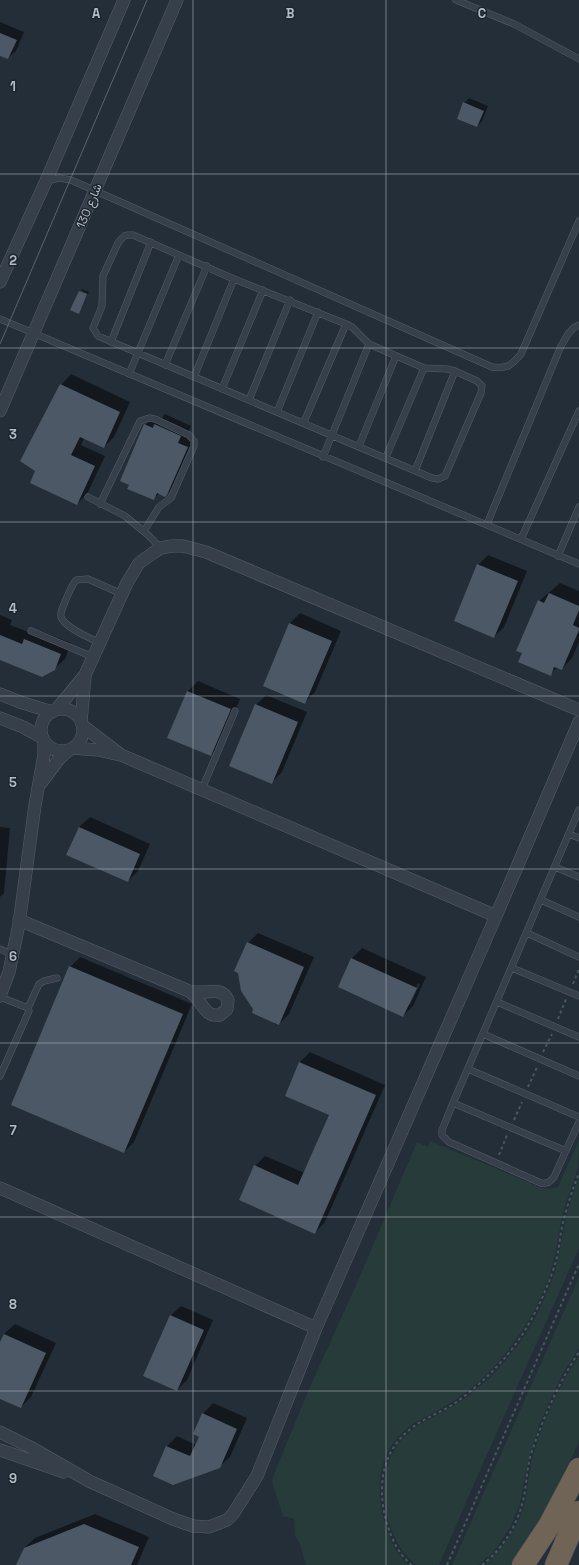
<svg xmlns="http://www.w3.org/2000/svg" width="579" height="1565" font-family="'Space Grotesk',Vazirmatn,sans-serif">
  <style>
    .green { fill: #273b3b }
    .shadow { fill: #0007; fill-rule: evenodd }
    .building { fill: #4c5865 }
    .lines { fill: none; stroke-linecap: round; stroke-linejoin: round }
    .lane-casing { stroke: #565e68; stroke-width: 7 }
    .street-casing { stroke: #565e68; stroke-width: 13 }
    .highway-casing { stroke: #434b55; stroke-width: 23 }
    .path { stroke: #45585a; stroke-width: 2; stroke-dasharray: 3 3; stroke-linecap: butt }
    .lane { stroke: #37404a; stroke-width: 6 }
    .street { stroke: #37404a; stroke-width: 12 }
    .highway { stroke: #6f6455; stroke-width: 22 }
    .tram { stroke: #5a6470; stroke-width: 1 }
    .grid { fill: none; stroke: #b3bbc5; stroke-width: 1; stroke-opacity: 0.55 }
    .labels { text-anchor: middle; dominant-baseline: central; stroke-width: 3; stroke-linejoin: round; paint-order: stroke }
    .street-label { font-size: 12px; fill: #b3bbc5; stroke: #1d252e }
    .grid-label { font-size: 13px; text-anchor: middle; font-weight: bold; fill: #b3bbc5; stroke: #1d252e; stroke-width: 3; stroke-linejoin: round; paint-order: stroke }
  </style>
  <rect width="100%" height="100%" fill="#242e39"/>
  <path class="green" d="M579 1140C579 1149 579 1159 578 1167 574 1183 567 1198 563 1213 560 1227 558 1241 555 1255 548 1286 533 1317 514 1342 499 1364 480 1383 458 1398 445 1407 430 1414 416 1422 383 1442 374 1479 383 1515 387 1532 394 1554 409 1565H306L300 1544 295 1536 294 1519 283 1516 272 1482 274 1474 309 1389 357 1283 417 1142 428 1147 430 1141 542 1188 549 1189 558 1187Z
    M579 1177V1248L481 1468 439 1565H416C400 1552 391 1533 386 1513 379 1481 387 1447 416 1427 433 1416 451 1409 468 1396 491 1379 511 1356 527 1332 538 1313 548 1292 555 1271 558 1258 560 1246 563 1233 566 1214 572 1195 579 1177Z
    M579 1277V1348L562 1375 539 1425 528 1461 520 1503 511 1526 493 1553 478 1565H452Z
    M579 1356V1442L534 1536 515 1565H485C504 1547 519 1526 525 1501 528 1486 529 1470 533 1455 543 1421 559 1386 579 1356Z"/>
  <path class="shadow" d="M0 22 24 32 16 51 8 58 0 55Z
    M469 98 488 106 482 121 477 126 464 103Z
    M82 289 89 292 88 294 81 290Z
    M71 374 130 402 114 437 104 447 84 438 81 445 105 456 87 494 77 504 61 385Z
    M165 414 191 426 188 433 197 437 177 484 167 494 159 493 154 499 145 425 155 415 162 418Z
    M488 555 527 571 504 627 494 637 478 565Z
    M560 583 579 591V642L572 658 562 669 558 667 550 674 539 601Z
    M300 613 341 631 315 692 305 702 290 623Z
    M0 615 12 620 10 625 31 633 35 629 71 643 65 659 54 669 0 659Z
    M198 681 240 699 221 745 211 755 169 737 188 691Z
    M266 695 307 712 282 772 271 783 256 705Z
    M90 817 150 844 138 871 128 881 79 827Z
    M0 827 10 828 4 893 0 897Z
    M258 933 314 957 289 1014 279 1024 248 943Z
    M362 948 426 977 413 1006 403 1016 352 958ZM418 983 420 984 410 1005H408Z
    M80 957 192 1004 134 1142 124 1152 70 967Z
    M310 1052 385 1085 325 1222 315 1233 255 1166 265 1156 305 1173 330 1115 286 1095 300 1062Z
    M181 1306 213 1320 187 1380 177 1390 170 1316Z
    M15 1324 56 1343 31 1397 21 1407 0 1398V1344L4 1334Z
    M213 1403 247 1418 230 1457 219 1467 154 1476 167 1446 177 1436 196 1445 200 1436 194 1434 203 1414Z
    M95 1514 149 1537 137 1565H17L24 1548 35 1538Z"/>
  <path class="building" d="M0 33 17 40 8 59 0 56Z
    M463 102 484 111 477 127 457 119Z
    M79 291 87 294 79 314 70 310Z
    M60 384 120 412 104 448 80 437 71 455 95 466 77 505 30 483 35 471 20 461Z
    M144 424 153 428 154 424 181 436 178 443 188 447 167 495 165 497 157 493 154 500 127 489 129 485 120 481Z
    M477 564 518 581 494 638 454 621Z
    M549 593 579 606V610L573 625 579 628V630L562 670 554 667 551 676 518 662 522 653 516 651 538 600 544 603Z
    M289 623 332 641 305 704 263 686Z
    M0 635 22 644 24 639 61 654 55 670 42 677 0 660Z
    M187 691 231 709 211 756 167 738Z
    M255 704 298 722 272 784 229 766Z
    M79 827 140 854 128 882 66 855Z
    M247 942 304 967 279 1025 252 1013 253 1009 241 991 238 973 234 971Z
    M351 958 417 988 403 1017 338 987Z
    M69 966 183 1014 124 1153 11 1105Z
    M299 1062 376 1095 315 1234 239 1200 254 1165 298 1185 329 1115 285 1096Z
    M170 1315 204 1330 177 1391 143 1376Z
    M4 1334 46 1353 21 1408 0 1399V1342Z
    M202 1413 237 1429 220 1468 173 1485 153 1476 166 1446 190 1456 199 1437 193 1434Z
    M84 1524 139 1547 131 1565H16L24 1548Z"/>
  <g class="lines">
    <defs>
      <path id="lane" d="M456 0 514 24 579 59
        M46 181 59 178 71 180 492 367C507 369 511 366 521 354L579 221
        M128 235H133L234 279 346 324 352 327 369 344 424 368 447 369 455 371 477 381 482 386 481 393 445 476 438 479 432 478 98 336 93 328 102 306 103 276 118 243 124 236Z
        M0 319 579 564
        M111 342 151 242
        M165 365 207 266
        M129 374 179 255
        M194 377 234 279
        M222 389 263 290
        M249 400 290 300
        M277 412 318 312
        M304 422 346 324
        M359 446 396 356
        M323 457 369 344
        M386 457 424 368
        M415 471 455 371
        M88 497 125 516 148 535 161 548
        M100 504 140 421 149 418 155 419 189 435 194 441V446L171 498 159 507 144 531
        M487 524 561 346C566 338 570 328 579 325
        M521 539 579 411
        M558 556 579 507
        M31 631 93 657
        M100 643C90 638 65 628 61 617 60 612 63 607 65 602 68 594 71 587 76 580L88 579 122 594
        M202 789 235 711
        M579 810 453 1103 442 1130V1135L449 1142 541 1183C547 1184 550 1182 554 1177L579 1122
        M569 834 579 838
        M555 867 579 877
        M541 900 579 917
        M527 933 579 957
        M0 949 13 955
        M512 968 579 996
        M0 997 28 1008 29 1011 0 1076
        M497 1002 579 1037
        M28 1008 39 984 44 981 57 978
        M483 1034 579 1076
        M468 1069 579 1117
        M453 1103 566 1151"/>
      <path id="street" d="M0 282 46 181 124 0
        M0 411 177 0
        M0 694 20 702 52 712
        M41 730a21 21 0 1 1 42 0a21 21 0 1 1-42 0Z
        M56 710 85 675 127 583 139 563 153 553 161 548 172 546H183L206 552 579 710
        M0 718 23 727 43 738
        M81 722 85 676
        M83 726 121 755 496 916
        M73 748 98 750 116 754
        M41 783 59 759 69 750
        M19 920 189 991
        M189 991C194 992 198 992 202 992 213 992 222 988 228 1000L227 1009 220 1015C208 1017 205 1009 199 1001 197 997 193 994 189 991Z
        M0 996 9 972 19 924 35 805 44 755V741
        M0 1188 316 1328
        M0 1432 32 1448 89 1481 173 1519 193 1526 209 1527 227 1520 233 1514 257 1476 316 1328 496 916 579 722
        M0 1450 64 1472"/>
      <path id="highway" d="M523 1565 549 1526 579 1469
        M556 1565 579 1512"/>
    </defs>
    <use href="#lane" class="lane-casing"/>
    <use href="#street" class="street-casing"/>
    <use href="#highway" class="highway-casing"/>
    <path class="path" d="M573 984 579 969
      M558 1019 566 999
      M543 1052 552 1034
      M528 1087 537 1067
      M514 1120 522 1102
      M499 1155 507 1135
      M412 1565C397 1554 389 1533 385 1516 377 1482 384 1448 413 1427 426 1417 442 1412 455 1403 482 1384 506 1360 524 1332 538 1309 550 1283 557 1257 559 1247 560 1237 562 1227 566 1209 572 1191 579 1173
      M447 1565 579 1264
      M482 1565C504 1548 519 1522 524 1496 527 1481 527 1465 532 1451 544 1416 559 1382 579 1352"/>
    <use href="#lane" class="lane"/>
    <use href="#street" class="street"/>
    <use href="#highway" class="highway"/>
    <path class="tram" d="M0 344 147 0"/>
  </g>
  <path class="grid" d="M193 0V1565M386 0V1565M0 174H579M0 348H579M0 522H579M0 696H579M0 869H579M0 1043H579M0 1217H579M0 1391H579"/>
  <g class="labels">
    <g class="street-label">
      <text transform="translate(89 206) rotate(-67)">شارع 130</text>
    </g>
  </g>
  <g class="grid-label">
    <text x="96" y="18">A</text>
    <text x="290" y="18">B</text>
    <text x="482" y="18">C</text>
    <text x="13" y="91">1</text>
    <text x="13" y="265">2</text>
    <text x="13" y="439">3</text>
    <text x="13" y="613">4</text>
    <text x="13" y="787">5</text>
    <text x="13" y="961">6</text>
    <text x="13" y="1135">7</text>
    <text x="13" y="1309">8</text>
    <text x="13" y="1483">9</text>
  </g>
</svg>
